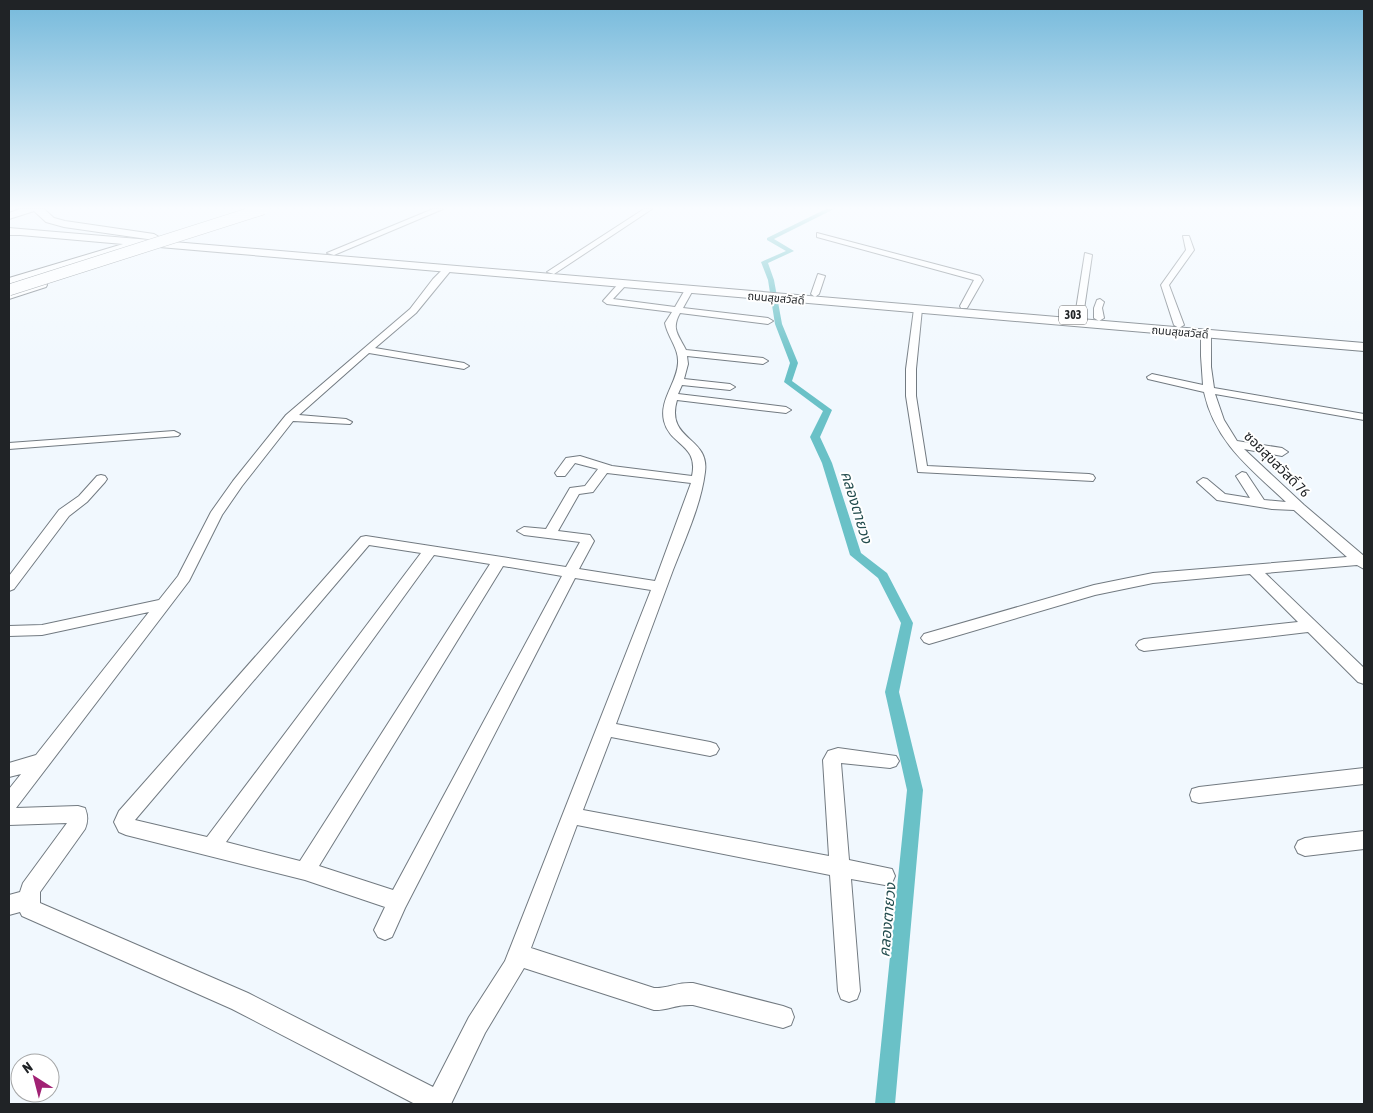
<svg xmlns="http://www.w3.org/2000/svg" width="1373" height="1113" font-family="'Asap Condensed','Noto Sans Thai',sans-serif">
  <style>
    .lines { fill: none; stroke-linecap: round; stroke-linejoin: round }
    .canal { fill: #6ac1c7; fill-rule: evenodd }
    .minor-casing { stroke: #727a81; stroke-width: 2 }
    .major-casing { stroke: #727a81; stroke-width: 2 }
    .highway-casing { stroke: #727a81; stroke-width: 2 }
    .minor { fill: #fff; fill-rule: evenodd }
    .major { fill: #fff; fill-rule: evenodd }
    .highway { fill: #fff; fill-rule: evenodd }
    .highway-bridge-casing { stroke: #727a81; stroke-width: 12; stroke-linecap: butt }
    .highway-bridge { stroke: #fff; stroke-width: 11 }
    .labels { text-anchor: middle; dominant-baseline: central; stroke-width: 4; stroke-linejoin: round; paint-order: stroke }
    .far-street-label { font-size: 11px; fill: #202326; stroke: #fff }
    .shield { fill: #fff; stroke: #636567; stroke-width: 1 }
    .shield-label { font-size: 12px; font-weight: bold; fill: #202326 }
    .street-label { font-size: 14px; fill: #202326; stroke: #fff }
    .water-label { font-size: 15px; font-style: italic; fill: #234c4e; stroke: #fff }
  </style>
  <rect width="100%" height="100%" fill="#f1f8fe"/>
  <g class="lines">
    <path class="canal" d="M826 209H834L774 239 794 251 768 263 774 280 782 324 798 363 792 381 832 410 820 437 832 463 861 553 887 573 913 623 899 692 923 790 895 1104H875L907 790 885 692 901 623 878 578 850 555 822 463 810 437 823 411 784 382 790 363 775 324 768 280 761 262 786 251 767 240V238Z"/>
    <defs>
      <path id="minor" d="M433 209H443L334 255 327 253Z
        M644 209H652L554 274 547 272Z
        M817 233 980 276 983 280 967 308H961L960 306 974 280 817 237Z
        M1183 236H1189L1194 250 1169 285 1184 325 1179 328 1174 325 1161 285 1186 250Z
        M1085 253 1092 255 1083 316 1079 319 1075 316Z
        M445 267 452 269 416 313 375 348 464 363 469 366 464 369 369 353 299 415 346 419 352 422 350 424 293 421 242 486 222 515 189 581 16 808 78 806 85 808C88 816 88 821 85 829L40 892V903L248 993 433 1087 469 1017 505 961 651 590 575 578 405 908 392 937 385 940 378 937 374 930 385 907 305 880 126 835 119 832 114 822 119 811 361 537 366 536 566 567 580 542 524 535 517 531 524 527 546 529 570 488 585 486 598 469 575 463 565 476H557L555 473 566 458 580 456 612 466 692 476C699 444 670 446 664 421 659 400 677 383 678 363 679 350 670 340 666 327L665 323 672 312 607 304 603 301 619 283 622 282 626 285 613 299 675 307 686 288 689 287 693 290 683 308 768 318 773 321 768 324 680 313C671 329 678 334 686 350L763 358 768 361 763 364 687 356 688 364 684 379 730 384 735 387 730 390 682 385 678 394 786 407 791 410 786 413 677 400C665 441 710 436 705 472 701 505 685 539 673 570 654 621 635 673 616 724L710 742 716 744 719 749 716 754 710 756 611 737 583 810 829 856 823 760 828 751 838 748 896 756 899 761 896 766 890 768 841 763 849 860 892 869 895 876 892 883 885 885 851 879 860 991 857 999 849 1002 841 999 838 991 830 875 577 825 531 948 654 988C670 988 677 982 693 983L783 1006 791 1009 794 1017 791 1025 783 1028 693 1005C676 1004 670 1010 654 1010L524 968 485 1033 451 1104H415L232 1009 22 916 20 912 9 915V895L20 892 23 883 67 823 9 825V789L21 774 9 777V763L36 755 149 612 42 635 9 636V626L42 625 159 600 178 576 211 512 233 481 286 415 410 309 433 279ZM607 473 691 483 655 581 579 569 594 541 590 535 558 531 579 494 593 492ZM369 545 421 553 207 837 135 820ZM434 555 490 564 300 861 226 842ZM503 566 562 576 393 890 319 866Z
        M818 274 825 276 819 294 815 297 811 294Z
        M1100 299 1104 302 1102 308 1104 318 1099 321 1094 318V308L1097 300Z
        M918 306 922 309 916 369V396L927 466 1089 474 1093 475 1095 478 1093 481 918 472 906 396V369L914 309Z
        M1206 331 1211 334V367L1214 388 1364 414V420L1215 394 1224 420 1237 441 1282 448 1288 452 1282 456 1244 449 1304 505 1364 556V569L1357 565 1265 573 1364 668V684L1358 682 1308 632 1144 651 1139 649 1136 645 1139 641 1144 639 1298 622 1250 574 1153 583 1095 595 929 644 924 642 921 638 924 634 1094 585 1153 573 1347 557 1294 510 1272 509 1217 500 1197 482 1203 478 1207 479 1225 494 1250 498 1236 476 1242 472 1246 473 1264 500 1286 502C1250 468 1215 442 1204 392L1148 379 1147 377 1152 374 1203 385 1201 356V334Z
        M174 431 180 434 178 436 9 449V443Z
        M101 475 105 476 107 479 105 482 87 502 69 516 14 589 9 591V576L59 510 79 496 97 476Z
        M1364 768V784L1199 803 1192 801 1190 795 1192 789 1199 787Z
        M1364 831V849L1305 856 1298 853 1295 847 1298 841 1305 838Z"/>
      <path id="major" d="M9 228 1364 343V351L136 245 9 284V278L123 244 9 234Z
        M42 282 46 283 47 285 46 287 9 299V292Z"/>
      <path id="highway" d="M20 209H44L54 218 65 221 154 234 159 237 154 240 64 227 46 222 34 211 9 219V213Z
        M9 229H19L24 232 19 235H9Z"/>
    </defs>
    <use href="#minor" class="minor-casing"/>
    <use href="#major" class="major-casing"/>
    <use href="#highway" class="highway-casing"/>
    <use href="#minor" class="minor"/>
    <use href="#major" class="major"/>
    <use href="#highway" class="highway"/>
    <defs>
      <path id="highway-bridge" d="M9 290 263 209"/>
    </defs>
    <use href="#highway-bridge" class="highway-bridge-casing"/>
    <use href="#highway-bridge" class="highway-bridge"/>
  </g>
  <linearGradient id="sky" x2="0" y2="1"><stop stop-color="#75b9db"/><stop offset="0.57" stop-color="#f9fcff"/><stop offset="1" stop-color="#f9fcff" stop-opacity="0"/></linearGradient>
  <rect width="1373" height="365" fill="url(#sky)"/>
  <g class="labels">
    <g class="far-street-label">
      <text transform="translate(776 298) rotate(5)">ถนนสุขสวัสดิ์</text>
      <text transform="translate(1180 332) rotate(5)">ถนนสุขสวัสดิ์</text>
    </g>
    <rect class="shield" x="1059" y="305.5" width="28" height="19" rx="4"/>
    <g class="shield-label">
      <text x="1073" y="315">303</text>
    </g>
    <g class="street-label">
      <text transform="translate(1277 464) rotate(45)">ซอยสุขสวัสดิ์ 76</text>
    </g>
    <g class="water-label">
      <text transform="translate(857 507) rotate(73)">คลองตายวง</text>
      <text transform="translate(887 920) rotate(-85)">คลองตายวง</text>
    </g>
  </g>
  <rect width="1373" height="1113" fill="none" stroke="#202326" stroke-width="20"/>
  <g transform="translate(35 1078) rotate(324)"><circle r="24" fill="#ffffff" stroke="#a6a7a8"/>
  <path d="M0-4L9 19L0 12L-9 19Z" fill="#a12174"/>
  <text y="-8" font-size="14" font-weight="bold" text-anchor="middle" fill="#202326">N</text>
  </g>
</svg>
